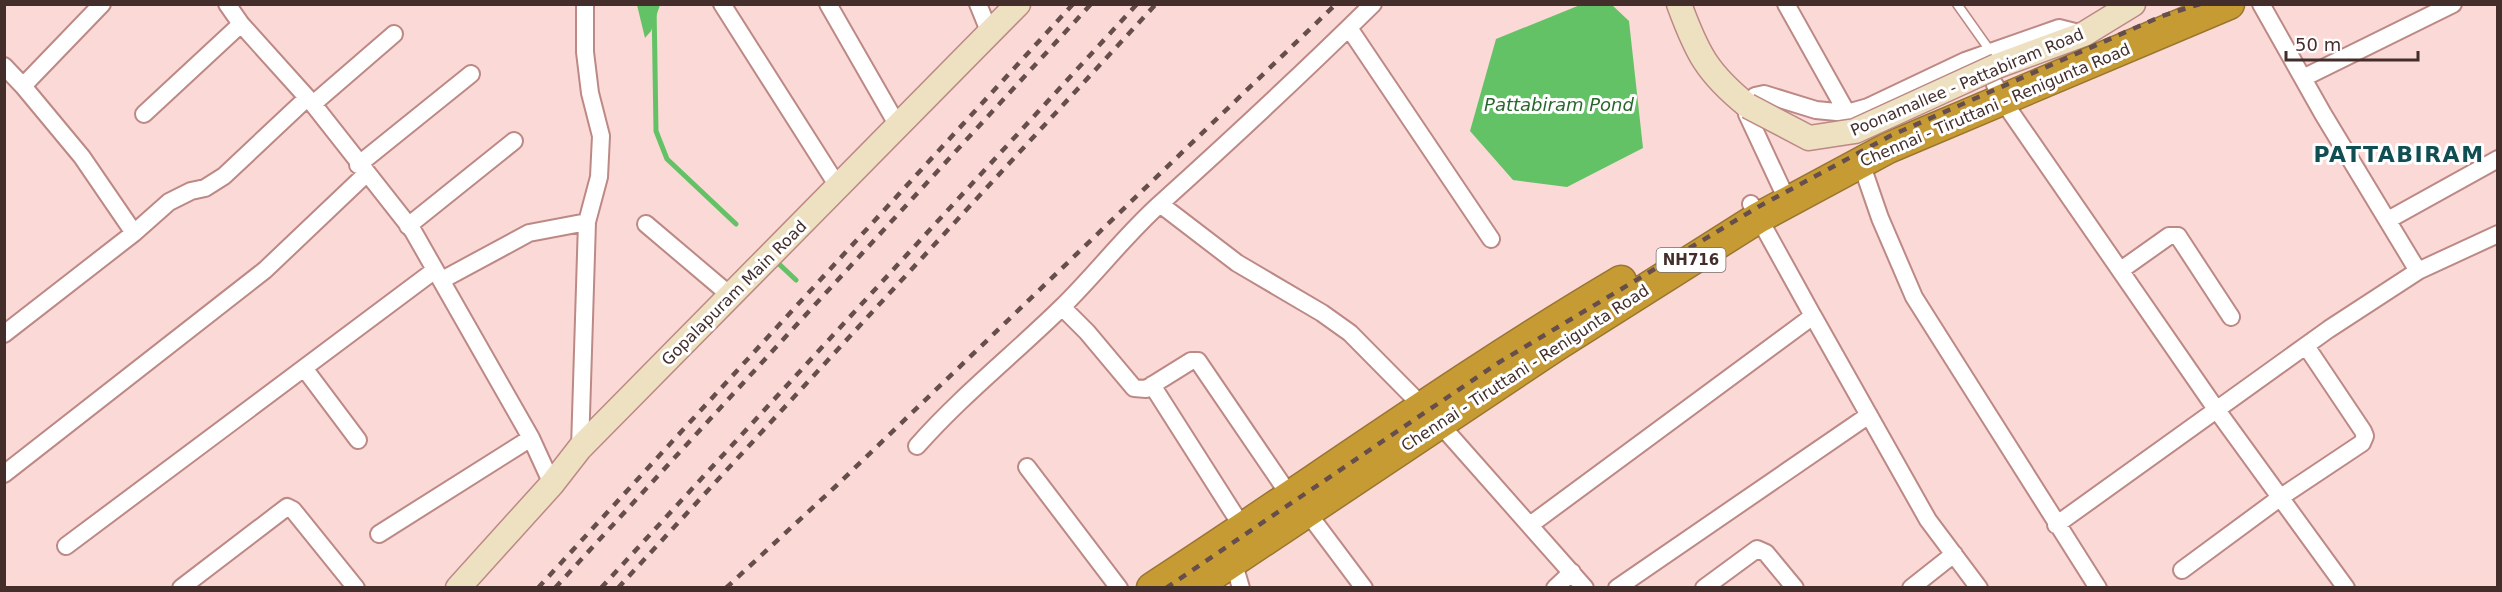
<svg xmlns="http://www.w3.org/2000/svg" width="2502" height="592" font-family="'DejaVu Sans',sans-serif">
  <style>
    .water { fill: #63c266 }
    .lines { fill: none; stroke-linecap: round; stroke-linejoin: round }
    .stream { stroke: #63c266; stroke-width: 5 }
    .lane-casing { stroke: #bc8985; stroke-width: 11 }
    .street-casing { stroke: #bc8985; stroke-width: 20 }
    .secondary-casing { stroke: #bc8985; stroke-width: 27 }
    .highway-casing { stroke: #997531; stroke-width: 33 }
    .lane { stroke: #fff; stroke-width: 8 }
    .street { stroke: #fff; stroke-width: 16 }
    .secondary { stroke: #eee1c2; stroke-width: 24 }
    .highway { stroke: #c79b34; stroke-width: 30 }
    .rail { stroke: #654e4b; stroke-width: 4.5; stroke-dasharray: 8 8; stroke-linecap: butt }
    .secondary-bridge-casing { stroke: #bc8985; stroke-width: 27; stroke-linecap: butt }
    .secondary-bridge { stroke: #eee1c2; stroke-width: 24 }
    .labels { text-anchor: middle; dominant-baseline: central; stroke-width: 6; stroke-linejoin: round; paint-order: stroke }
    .shield { fill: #fff; stroke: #7b6d6b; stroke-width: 1.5 }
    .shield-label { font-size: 15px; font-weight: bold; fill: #432e2c }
    .street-label { font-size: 16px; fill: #432e2c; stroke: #fff }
    .water-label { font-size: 18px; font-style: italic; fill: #28672c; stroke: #fff }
    .district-label { font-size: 22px; font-weight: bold; letter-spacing: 1.5px; fill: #104e53; stroke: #fff }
  </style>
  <rect width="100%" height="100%" fill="#fbd9d6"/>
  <path class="water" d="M637 5H660L651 31 645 38Z
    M1580 5H1612L1629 21 1643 148 1567 187 1513 180 1470 131 1496 39Z"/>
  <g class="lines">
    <path class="stream" d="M654 4 656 131 667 159 736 224
      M779 264 796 280"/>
    <defs>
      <path id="lane" d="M1957 4 1991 52"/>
      <path id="street" d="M102 4 23 86 82 157 134 233
        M227 4 241 24 313 104 413 231 531 438 552 484
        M722 4 839 188
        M828 4 898 126
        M978 4 989 31
        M1786 4 1847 113
        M2261 4 2323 114 2418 271
        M1349 28 1491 239
        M4 66 23 86
        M2303 78 2453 4
        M1995 85 2003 101 2216 409 2346 588
        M313 104 394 34
        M144 114 241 24
        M1859 157 1880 218 1914 297 2098 588
        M358 165 471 74
        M1788 202 1747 114 1746 109 1755 96 1764 94 1816 110 1847 113 1868 107 1965 61 2059 28 2083 34
        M1160 204 1237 263 1322 313 1350 333 1439 423 1585 588
        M1751 204 1813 316
        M2388 220 2498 159
        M646 224 731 296
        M408 226 514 141
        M2121 270 2169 236H2178L2231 317
        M442 280 529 233 587 222
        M1062 307 1087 332 1134 388 1146 389 1191 361H1198L1290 496
        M4 334 134 233 169 202 191 191 205 188 224 176 307 98
        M304 368 358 440
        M1152 385 1243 528
        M917 446C961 396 1013 355 1061 308 1096 274 1125 235 1161 203 1233 138 1304 72 1373 4
        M580 448 587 222 599 177 601 136 590 93 585 52V4
        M1027 467 1119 588
        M4 474 265 270 366 174
        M1307 512 1364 588
        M1530 525 1813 316 1928 520 1979 588
        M2056 525 2329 329 2418 271 2498 234
        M379 534 531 438
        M66 546 435 270
        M1233 561 1241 588
        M2182 570 2281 497 2362 443 2365 436 2363 431 2306 346
        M181 588 287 507 293 510 356 588
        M1555 588 1572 572
        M1617 588 1869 415
        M1704 588 1757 549 1766 553 1795 588
        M1911 588 1954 554"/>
      <path id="secondary" d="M1679 4C1697 53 1707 73 1748 106
        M1997 66 2084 34 2133 4
        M458 588 552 484 580 448 1018 4"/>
      <path id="highway" d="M1152 588C1309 486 1460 376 1621 281
        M1193 588 1557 345 1758 218 1888 148 2229 4"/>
    </defs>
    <use href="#lane" class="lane-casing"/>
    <use href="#street" class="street-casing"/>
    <use href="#secondary" class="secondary-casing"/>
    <use href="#highway" class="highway-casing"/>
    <use href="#lane" class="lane"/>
    <use href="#street" class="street"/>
    <use href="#secondary" class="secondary"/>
    <use href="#highway" class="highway"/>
    <path class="rail" d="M538 588 1073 4
      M555 588 1091 4
      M601 588 1137 4
      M618 588 1156 4
      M726 588 836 486 1336 4
      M1166 588 1498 363 1758 207 1890 136 2162 16 2200 4"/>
    <defs>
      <path id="secondary-bridge" d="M1748 106 1809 138 1855 131 1997 66"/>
    </defs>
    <use href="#secondary-bridge" class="secondary-bridge-casing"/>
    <use href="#secondary-bridge" class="secondary-bridge"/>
  </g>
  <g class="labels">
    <rect class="shield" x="1656.5" y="248" width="69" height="24" rx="4.5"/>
    <g class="shield-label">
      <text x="1691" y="260">NH716</text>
    </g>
    <g class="street-label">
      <text transform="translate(1967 82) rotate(-23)">Poonamallee - Pattabiram Road</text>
      <text transform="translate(1995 105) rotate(-23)">Chennai - Tiruttani - Renigunta Road</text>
      <text transform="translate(734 293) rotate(-45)">Gopalapuram Main Road</text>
      <text transform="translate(1525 368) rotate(-33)">Chennai - Tiruttani - Renigunta Road</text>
    </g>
    <g class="water-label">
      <text x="1559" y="104">Pattabiram Pond</text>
    </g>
    <g class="district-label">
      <text x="2399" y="154">PATTABIRAM</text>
    </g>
  </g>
  <rect width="2502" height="592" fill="none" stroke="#432e2c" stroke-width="12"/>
  <path d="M2286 51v9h132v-9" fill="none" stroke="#432e2c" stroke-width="3"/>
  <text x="2295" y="51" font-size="18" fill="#432e2c" stroke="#ffffff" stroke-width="4.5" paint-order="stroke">50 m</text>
</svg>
